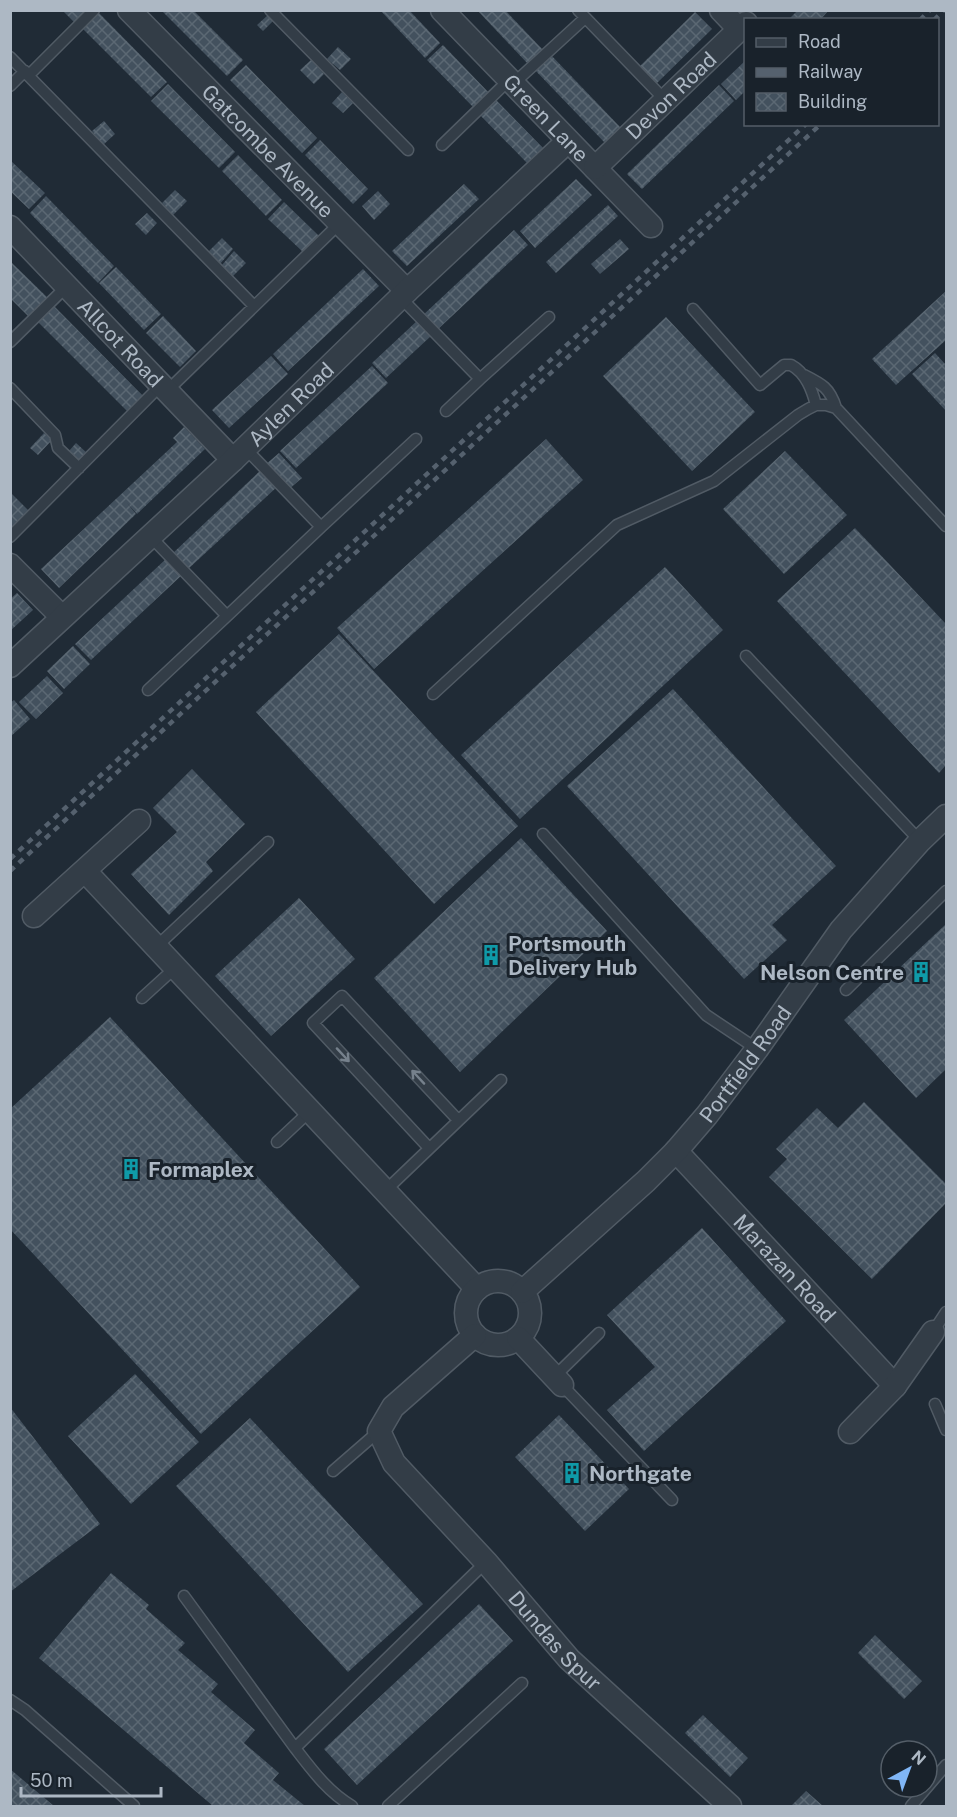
<svg xmlns="http://www.w3.org/2000/svg" width="957" height="1817" font-family="'Public Sans',sans-serif">
  <style>
    .building { fill: url(#building-cross-hatch) }
    .lines { fill: none; stroke-linecap: round; stroke-linejoin: round }
    .service-casing { stroke: #515b65; stroke-width: 13 }
    .minor-casing { stroke: #515b65; stroke-width: 25 }
    .service { stroke: #333d47; stroke-width: 10 }
    .minor { stroke: #333d47; stroke-width: 22 }
    .rail { stroke: #55616e; stroke-width: 4.5; stroke-dasharray: 6 6; stroke-linecap: butt }
    .oneway { stroke: #76818c }
    .labels { text-anchor: middle; dominant-baseline: central; stroke-width: 6; stroke-linejoin: round; paint-order: stroke }
    .street-label { font-size: 21px; fill: #adb8c4; stroke: #19222b }
    .poi-label { font-size: 21px; font-weight: bold; fill: #adb8c4; stroke: #19222b; text-anchor: start }
  </style>
  <defs>
    <pattern id="building-cross-hatch" width="8" height="8" patternUnits="userSpaceOnUse" patternTransform="scale(1.5)"><rect width="8" height="8" fill="#43515e"/><path d="M0 0l8 8M0 8l8-8" fill="none" stroke="#5b6873"/></pattern>
  </defs>
  <rect width="100%" height="100%" fill="#202b36"/>
  <path class="building" d="M62 10H88L75 23Z
    M161 10H193L243 60 227 76Z
    M380 10H409L440 43 425 58Z
    M477 10H505L543 50 528 64Z
    M798 10H829L820 20H788Z
    M695 12 712 29 656 84 639 67Z
    M99 13 167 82 151 97 83 29Z
    M268 15 273 21 263 31 257 25Z
    M443 45 490 94 475 109 427 60Z
    M338 47 351 59 340 70 327 59Z
    M550 54 621 128 605 143 534 69Z
    M311 60 324 74 314 84 300 70Z
    M746 60V90L736 100 721 84Z
    M246 65 317 138 302 153 230 80Z
    M168 84 235 152 219 168 151 101Z
    M719 85 734 101 642 189 627 174Z
    M342 92 353 103 343 113 332 103Z
    M495 99 543 148 527 163 479 114Z
    M104 121 115 134 103 145 92 131Z
    M320 140 368 189 353 204 305 155Z
    M238 155 282 200 266 216 222 171Z
    M10 160 45 193 29 209 10 191Z
    M576 179 592 195 535 248 520 231Z
    M464 184 479 199 407 266 392 251Z
    M175 190 187 201 173 215 162 203Z
    M378 191 390 204 374 220 362 206Z
    M46 196 114 266 98 283 30 213Z
    M284 202 319 236 303 252 268 219Z
    M608 205 618 216 556 273 546 262Z
    M147 213 157 223 146 235 135 224Z
    M514 230 528 245 436 331 422 316Z
    M222 238 233 249 220 264 208 252Z
    M620 239 629 249 600 274 591 264Z
    M234 251 246 263 233 276 222 265Z
    M10 261 50 300 31 319 10 298Z
    M116 267 161 314 144 330 99 283Z
    M363 269 379 286 288 371 273 354Z
    M946 291V340L896 385 872 359Z
    M53 305 143 396 127 411 37 321Z
    M163 316 196 351 180 367 146 333Z
    M666 317 755 412 692 471 603 376Z
    M418 320 432 335 386 378 372 363Z
    M935 353 946 365V411L912 374Z
    M271 356 288 374 229 428 212 410Z
    M372 366 388 383 296 468 280 451Z
    M184 427 205 449 137 514 127 503 136 514 59 588 41 569 177 442 173 438Z
    M44 433 52 440 38 455 30 448Z
    M546 439 583 480 374 669 337 628Z
    M76 443 87 453 79 461 69 451Z
    M785 451 847 515 784 574 723 509Z
    M279 453 302 478 288 490 265 465Z
    M262 469 278 486 187 570 172 554Z
    M10 492 30 512 13 528 10 525Z
    M855 528 946 624V765L939 773 777 601Z
    M167 558 182 575 91 660 75 644Z
    M665 567 723 630 520 819 461 755Z
    M17 593 33 610 10 631V599Z
    M339 634 518 826 434 904 256 712Z
    M73 646 90 664 64 689 47 671Z
    M47 676 63 693 36 719 19 702Z
    M673 689 836 866 772 925 787 940 744 979 567 786Z
    M14 700 30 719 10 737V703Z
    M192 769 245 824 206 862 213 871 169 915 131 874 177 832 153 808Z
    M521 838 607 931 460 1072 374 978Z
    M299 898 355 959 271 1036 215 976Z
    M946 924V1069L916 1098 844 1020Z
    M110 1017 360 1287 201 1434 10 1229V1109Z
    M864 1102 946 1184V1203L872 1279 769 1177 787 1159 776 1149 817 1108 838 1128Z
    M702 1228 786 1321 644 1451 607 1410 655 1367 607 1315Z
    M135 1374 199 1442 131 1504 68 1436Z
    M10 1407 100 1524 10 1592Z
    M559 1415 629 1489 585 1531 515 1457Z
    M250 1418 423 1604 348 1672 176 1486Z
    M111 1573 149 1605 146 1609 185 1643 178 1650 218 1684 211 1692 255 1730 244 1743 279 1773 273 1780 305 1806H213L39 1658Z
    M479 1604 513 1641 357 1785 324 1749Z
    M875 1635 922 1681 904 1699 858 1653Z
    M703 1715 748 1758 730 1777 685 1733Z
    M10 1769 54 1806H10Z
    M806 1791 823 1806H791Z"/>
  <g class="lines">
    <defs>
      <path id="service" d="M270 10 408 150
        M578 10 665 100
        M10 57 254 306
        M29 75 94 10
        M513 84 585 18
        M10 86 25 71
        M442 145 509 80
        M401 298 480 379 549 317
        M693 309 760 385 784 365H791C806 373 812 390 816 405
        M10 342 67 286
        M804 375C822 384 830 388 836 408
        M10 388 55 435 58 448 79 468
        M167 391 340 223
        M446 411 480 379
        M245 448 321 527 416 439
        M150 536 227 616 321 527
        M10 537 161 385
        M746 656 920 841
        M148 690 227 616
        M433 694 617 525 714 481 798 415 808 409 816 405H826L836 408 946 526
        M543 834 706 1015 757 1049
        M156 947 268 842
        M846 990 946 891
        M142 998 176 967
        M277 1142 310 1111
        M429 1148 313 1023 342 996 458 1120
        M385 1191 501 1080
        M933 1332 946 1312
        M554 1377 599 1333
        M562 1385 672 1500
        M935 1404 946 1430
        M333 1471 379 1431
        M184 1596 295 1748
        M10 1700 25 1710 134 1806
        M352 1806C328 1792 312 1770 295 1748L486 1562
        M388 1806 522 1683
        M911 1806 946 1765"/>
      <g id="minor">
        <path id="s1" d="M129 10 407 291"/>
        <path id="s2" d="M442 10 651 226"/>
        <path d="M721 10 739 29"/>
        <path id="s3" d="M595 168 746 23"/>
        <path id="s4" d="M10 227 233 460"/>
        <path d="M10 565 62 617"/>
        <path id="s5" d="M10 666 233 460 407 291 568 141"/>
        <path d="M85 871 477 1289"/>
        <path d="M34 916 139 821"/>
        <path id="s6" d="M676 1151 895 1386"/>
        <circle cx="498" cy="1313" r="32"/>
        <path id="s7" d="M522 1292 646 1181 676 1151 707 1115 757 1049 841 930 920 841 946 816"/>
        <path id="s8" d="M475 1335 393 1407 379 1431 394 1463 486 1562 569 1659 730 1806"/>
        <path d="M518 1338 562 1385"/>
        <path d="M850 1432 895 1386 933 1332"/>
      </g>
    </defs>
    <use href="#service" class="service-casing"/>
    <use href="#minor" class="minor-casing"/>
    <use href="#service" class="service"/>
    <use href="#minor" class="minor"/>
    <path class="rail" d="M920 20 930 10
      M934 20 944 10
      M10 859 806 124
      M10 871 821 124"/>
  </g>
  <defs><path id="oneway-shaft" d="M-6 0H5M1.5-3L5.5 0L1.5 3" fill="none" stroke-width="1.6" stroke-linecap="round" stroke-linejoin="round" transform="scale(1.5)"/></defs>
  <g class="oneway">
    <use href="#oneway-shaft" transform="translate(343 1055) rotate(47)"/>
    <use href="#oneway-shaft" transform="translate(418 1077) rotate(-133)"/>
  </g>
  <defs>
    <symbol id="building-bare" viewBox="-9 -9 18 18"><path d="M-4-6H4V6H1V3H-1V6H-4ZM-2.5-4.3h1.7v1.8h-1.7ZM.8-4.3h1.7v1.8H.8ZM-2.5-1h1.7V.8h-1.7ZM.8-1h1.7V.8H.8Z" fill="#0f9aa8" stroke="#19222b" stroke-width="2.5" paint-order="stroke"/></symbol>
  </defs>
  <g fill-rule="evenodd">
    <use href="#building-bare" x="476" y="940" width="30" height="30"/>
    <use href="#building-bare" x="906" y="957" width="30" height="30"/>
    <use href="#building-bare" x="116" y="1154" width="30" height="30"/>
    <use href="#building-bare" x="557" y="1458" width="30" height="30"/>
  </g>
  <g class="labels">
    <g class="street-label">
      <text stroke="none"><textPath href="#s3" startOffset="105">Devon Road</textPath></text>
      <text stroke="none"><textPath href="#s2" startOffset="150">Green Lane</textPath></text>
      <text stroke="none"><textPath href="#s1" startOffset="198">Gatcombe Avenue</textPath></text>
      <text stroke="none"><textPath href="#s4" startOffset="160">Allcot Road</textPath></text>
      <text stroke="none"><textPath href="#s5" startOffset="384">Aylen Road</textPath></text>
      <text stroke="none"><textPath href="#s7" startOffset="320">Portfield Road</textPath></text>
      <text stroke="none"><textPath href="#s6" startOffset="160">Marazan Road</textPath></text>
      <text stroke="none"><textPath href="#s8" startOffset="412">Dundas Spur</textPath></text>
    </g>
    <g class="poi-label">
      <text x="508" y="943">Portsmouth<tspan x="508" dy="24">Delivery Hub</tspan></text>
      <text x="904" y="972" text-anchor="end">Nelson Centre</text>
      <text x="148" y="1169">Formaplex</text>
      <text x="589" y="1473">Northgate</text>
    </g>
  </g>
  <rect width="957" height="1817" fill="none" stroke="#adb8c4" stroke-width="24"/>
  <rect x="744" y="18" width="195" height="108" fill="#19222b" stroke="#545e68" stroke-width="1.5"/>
  <rect x="756" y="38" width="30" height="9" fill="#333d47" stroke="#545e68" stroke-width="1.5"/>
  <text x="798" y="48" font-size="18" fill="#adb8c4">Road</text>
  <rect x="756" y="68" width="30" height="9" fill="#55616e" stroke="#545e68" stroke-width="1.5"/>
  <text x="798" y="78" font-size="18" fill="#adb8c4">Railway</text>
  <rect x="756" y="93" width="30" height="18" fill="url(#building-cross-hatch)" stroke="#545e68" stroke-width="1.5"/>
  <text x="798" y="108" font-size="18" fill="#adb8c4">Building</text>
  <g transform="translate(909 1769) rotate(41)"><circle r="28" fill="#19222b" stroke="#545e68" stroke-width="1.5"/>
  <path d="M0-4.5L10 22L0 15L-10 22Z" fill="#80b6f6"/>
  <text y="-9" font-size="16" font-weight="bold" text-anchor="middle" fill="#adb8c4">N</text>
  </g>
  <path d="M21 1787v9h140v-9" fill="none" stroke="#adb8c4" stroke-width="3"/>
  <text x="30" y="1787" font-size="18" fill="#adb8c4" stroke="#19222b" stroke-width="4.5" paint-order="stroke">50 m</text>
</svg>
